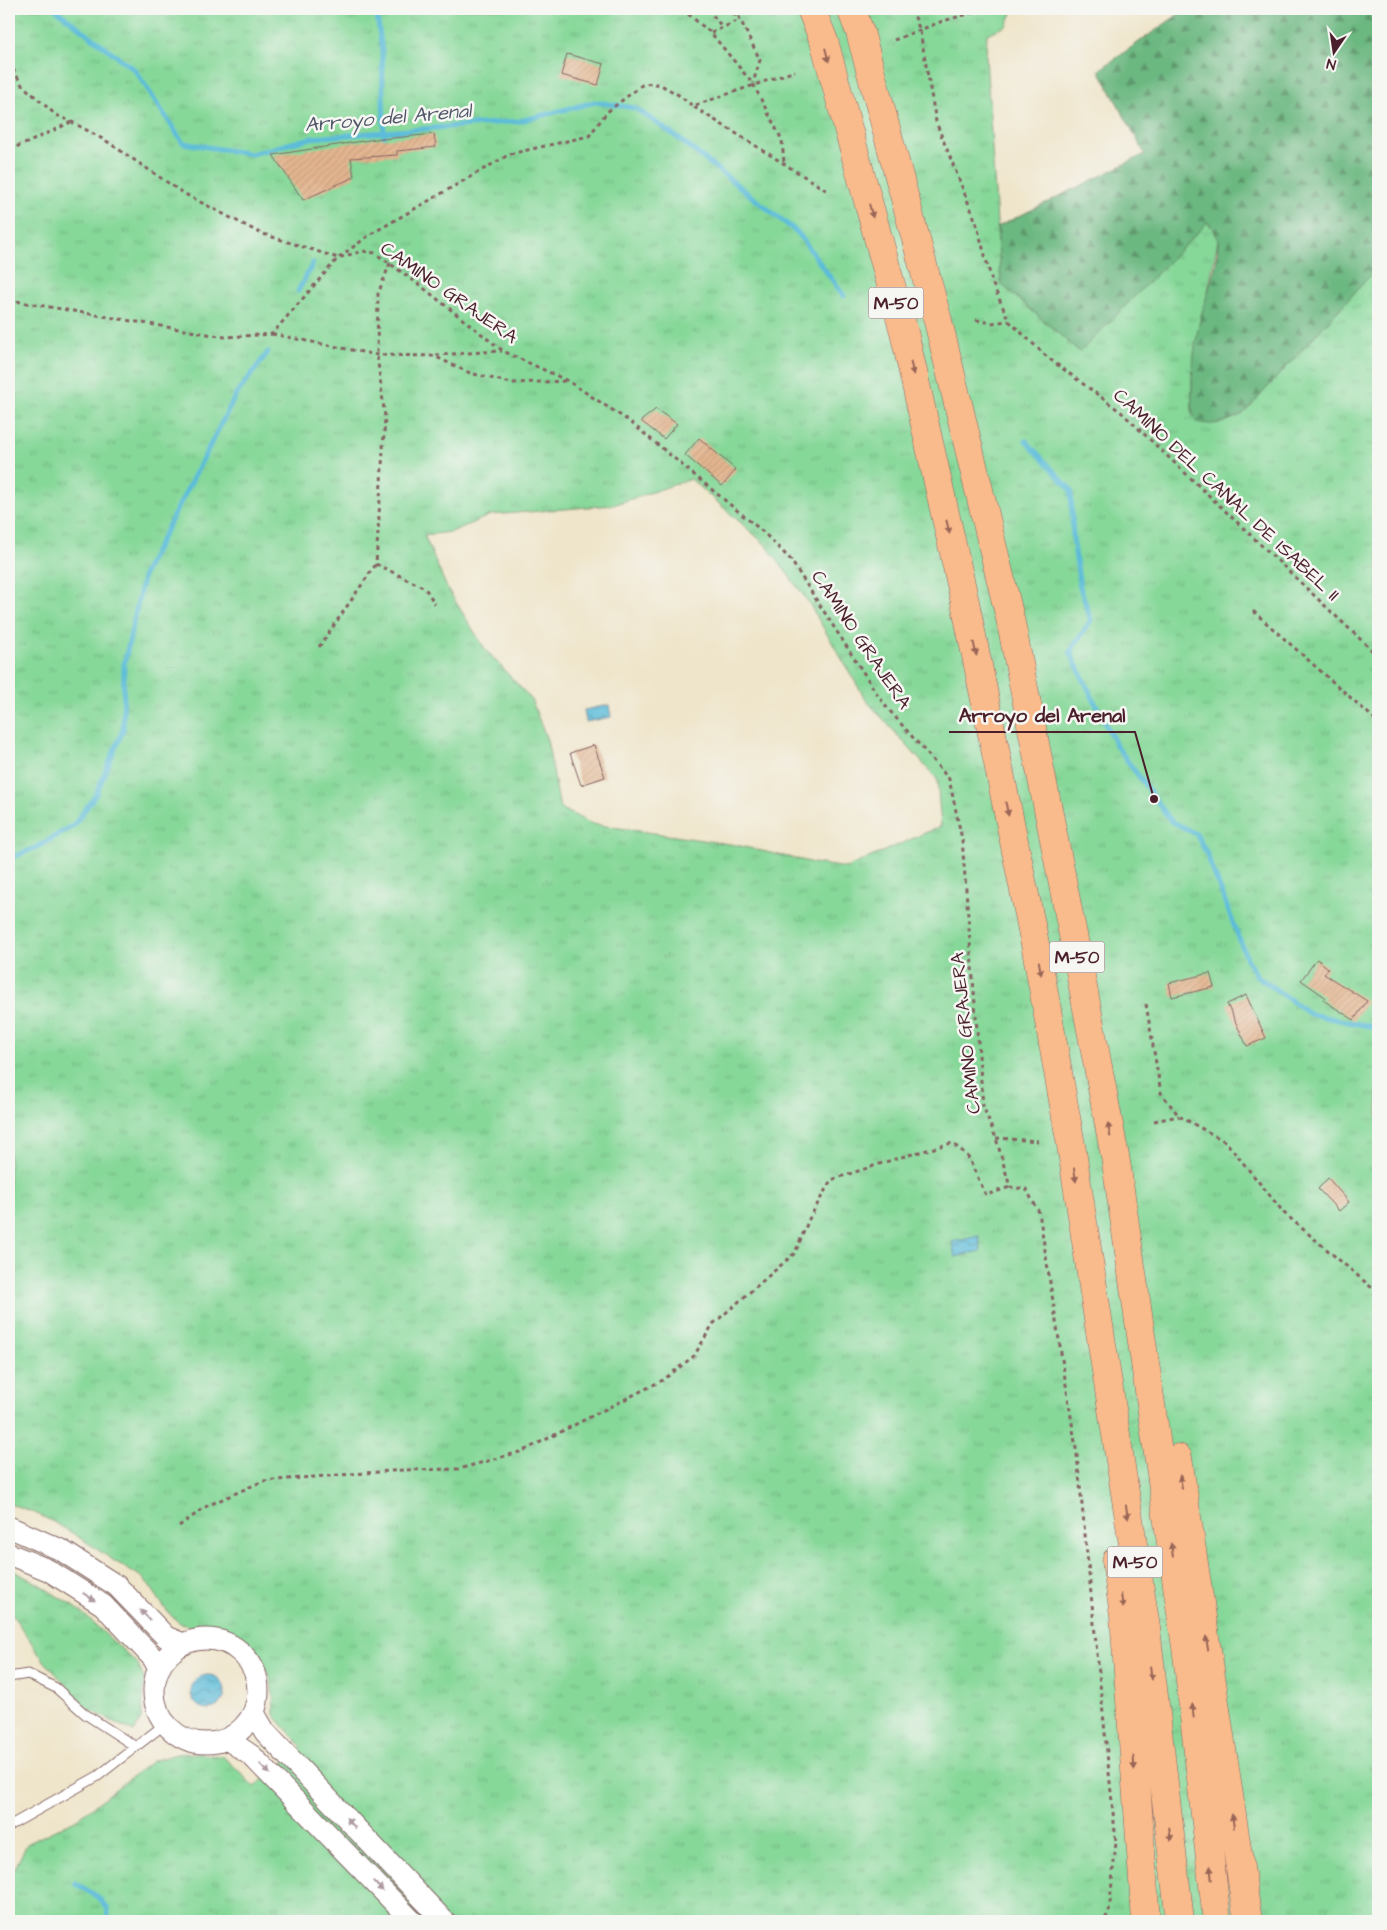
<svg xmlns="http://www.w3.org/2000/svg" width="1387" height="1930" font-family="'Architects Daughter',sans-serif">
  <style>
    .grass { fill: url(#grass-tufts); stroke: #687c62; fill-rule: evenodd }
    .forest { fill: url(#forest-firs); stroke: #5b6c56 }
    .water { fill: url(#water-waves); stroke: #526e82 }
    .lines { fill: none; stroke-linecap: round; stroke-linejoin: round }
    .stream { stroke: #5bbcd9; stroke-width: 5 }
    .building { fill: url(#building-hatch) }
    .service-casing { stroke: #846463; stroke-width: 11 }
    .tertiary-casing { stroke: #846463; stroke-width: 23 }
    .motorway-casing { stroke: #846463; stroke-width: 29 }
    .path { stroke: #846463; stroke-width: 3; stroke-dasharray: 4 4; stroke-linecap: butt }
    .service { stroke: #fff; stroke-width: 9 }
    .tertiary { stroke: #fff; stroke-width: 21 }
    .motorway { stroke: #fabb8c; stroke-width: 28 }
    .oneway { fill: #996557 }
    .oneway2 { fill: #ae9aa0 }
    .labels { text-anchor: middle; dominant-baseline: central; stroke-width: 5; stroke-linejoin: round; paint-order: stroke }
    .shield { fill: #f6f6f2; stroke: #7e6067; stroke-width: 1 }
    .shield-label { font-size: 18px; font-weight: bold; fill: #4a1f2b }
    .street-label { font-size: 19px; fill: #4a1f2b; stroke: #f6f6f2 }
    .water-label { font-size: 20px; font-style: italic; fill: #505668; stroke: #f6f6f2 }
    .leader { fill: none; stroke: #4a1f2b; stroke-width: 2 }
    .callout-dot { fill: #4a1f2b; stroke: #f6f6f2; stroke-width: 2 }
    .callout-label { font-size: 20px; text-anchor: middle; font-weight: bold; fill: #4a1f2b; stroke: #f6f6f2; stroke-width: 5; stroke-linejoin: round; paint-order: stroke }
  </style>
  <defs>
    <pattern id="grass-tufts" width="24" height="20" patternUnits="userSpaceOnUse" patternTransform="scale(1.25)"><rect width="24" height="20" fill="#86d899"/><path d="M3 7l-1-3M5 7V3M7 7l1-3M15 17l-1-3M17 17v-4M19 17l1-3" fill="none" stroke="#75b984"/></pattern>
    <pattern id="forest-firs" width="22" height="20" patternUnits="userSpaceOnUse" patternTransform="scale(1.25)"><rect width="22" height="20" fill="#6cb881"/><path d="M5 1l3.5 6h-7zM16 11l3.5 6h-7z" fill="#5b956a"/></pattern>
    <pattern id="water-waves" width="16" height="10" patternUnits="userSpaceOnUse" patternTransform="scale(1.25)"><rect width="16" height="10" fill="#5bbcd9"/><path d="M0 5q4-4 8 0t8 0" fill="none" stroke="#4d98b0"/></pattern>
    <pattern id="building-hatch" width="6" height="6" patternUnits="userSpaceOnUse" patternTransform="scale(1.25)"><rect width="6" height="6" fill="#e4b690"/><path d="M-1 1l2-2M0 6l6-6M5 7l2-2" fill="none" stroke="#c59c7c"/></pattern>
  </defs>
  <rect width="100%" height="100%" fill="#f6f6f2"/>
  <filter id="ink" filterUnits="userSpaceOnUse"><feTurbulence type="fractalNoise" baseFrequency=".02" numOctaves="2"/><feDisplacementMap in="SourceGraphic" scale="10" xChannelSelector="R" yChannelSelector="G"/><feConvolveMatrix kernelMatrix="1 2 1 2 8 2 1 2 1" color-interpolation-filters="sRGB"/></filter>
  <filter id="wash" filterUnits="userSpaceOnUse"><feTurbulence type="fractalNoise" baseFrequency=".0096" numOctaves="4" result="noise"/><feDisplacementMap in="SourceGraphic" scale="20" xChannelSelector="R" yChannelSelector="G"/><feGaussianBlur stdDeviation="1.12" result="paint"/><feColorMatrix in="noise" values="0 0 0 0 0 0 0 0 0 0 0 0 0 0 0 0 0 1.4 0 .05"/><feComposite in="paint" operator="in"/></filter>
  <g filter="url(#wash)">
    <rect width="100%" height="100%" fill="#efe5ca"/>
    <path class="grass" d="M9 9H1014L1006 26 987 34 986 57 1001 283 1080 352 1207 222 1214 230 1218 240 1192 374V414L1221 423 1243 414 1378 267V1921H9V1880L27 1844 77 1819 152 1761 177 1754 190 1753 222 1756 233 1765 254 1787 302 1747 274 1715C274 1695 272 1673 259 1657 247 1641 228 1627 208 1627 199 1626 191 1628 182 1624 166 1616 157 1593 145 1580 137 1573 125 1567 116 1562 83 1540 48 1514 9 1504ZM691 479 766 545 807 600 866 700 937 779 941 826 846 868 814 863 736 845 592 824 560 808 547 740 531 699 485 649 447 588 424 535 451 532 491 515 613 505Z
      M9 1569 37 1583 79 1610 138 1664 144 1679V1694L141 1719 134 1732 88 1709 45 1662 9 1610Z"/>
    <path class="forest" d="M1186 9H1378V267L1243 414C1225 422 1216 427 1196 422 1190 410 1192 398 1192 385 1192 365 1195 343 1199 324 1205 297 1218 269 1218 242 1218 234 1212 228 1208 222L1080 352 1001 284 997 227 1145 154 1099 70Z"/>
    <path class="water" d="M609 705 611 717 586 722 584 710Z
      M979 1236 981 1251 955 1257 952 1242Z
      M191 1692a17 17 0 1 1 34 0a17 17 0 1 1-34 0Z"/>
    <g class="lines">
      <path class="stream" d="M55 9 135 70 183 143 251 154 311 138 520 121 595 102 635 108 674 135 798 233 844 296
        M376 9 382 51 384 136
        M298 291 313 263
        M1026 441 1071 490 1073 538 1080 587 1091 620 1070 652 1116 745 1171 821 1196 834 1206 852 1247 959 1257 976 1310 1014 1378 1028
        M9 859 39 846 74 825 96 794 123 730 124 665 144 573 236 395 268 352
        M75 1883 98 1897 108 1909 107 1921"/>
    </g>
    <g id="blocks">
      <path class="building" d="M567 54 604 64 598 85 561 75Z
        M434 134 436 147 397 151V155L351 158 354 177 303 200 273 155 382 138V139Z
        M656 409 677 424 664 439 641 421Z
        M699 438 736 470 722 486 685 455Z
        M594 745 605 777 581 785 570 753Z
        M1317 959 1328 968 1324 974 1367 1001 1354 1020 1323 1000 1325 997 1301 980Z
        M1210 973 1214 987 1172 997 1169 983Z
        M1246 995 1266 1038 1247 1046 1227 1004Z
        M1328 1178 1349 1202 1339 1211 1318 1189Z"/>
    </g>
  </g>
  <g filter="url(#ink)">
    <use href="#blocks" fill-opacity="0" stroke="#846463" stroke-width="1"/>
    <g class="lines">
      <defs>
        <path id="service" d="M9 1677 28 1674 56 1688 85 1714 136 1747
          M9 1826 98 1776 165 1724"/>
        <path id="tertiary" d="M9 1527 61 1550 117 1586 166 1637 183 1644
          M9 1554 48 1570 103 1605 153 1658 159 1669
          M154 1691a52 52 0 1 1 104 0a52 52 0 1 1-104 0Z
          M254 1713 265 1732 444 1921
          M227 1739 252 1756 412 1921"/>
        <path id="motorway" d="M811 9 824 41 904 332 965 602 1037 954 1071 1145 1146 1628 1180 1921
          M851 9 860 32 938 321 1010 618 1075 945 1116 1162 1187 1654 1217 1921
          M1178 1458 1248 1921
          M1116 1561 1124 1616 1146 1921"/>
      </defs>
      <use href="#service" class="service-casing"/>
      <use href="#tertiary" class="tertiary-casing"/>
      <use href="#motorway" class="motorway-casing"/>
      <path class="path" d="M682 9 711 33 753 84 782 140 784 163
        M708 9 722 27
        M735 9 760 60 753 83
        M912 9 920 31 936 122 976 222 993 285 1009 321 1047 357 1121 412 1378 656
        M711 33 735 22V12
        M894 40 943 21 986 9
        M9 62 22 85 56 115 72 122 108 142 183 193 260 233 338 258 363 251 375 253 421 286 503 351 568 381 629 421 762 531 790 559 883 703 949 779 962 839 983 1106 996 1138 1010 1187 1026 1189 1039 1212 1077 1455 1116 1842 1109 1912 1104 1921
        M694 107 829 192
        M9 149 27 143 71 122
        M390 263 378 294 377 355 385 417 376 564 425 588 435 604
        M9 300 225 337 272 334 338 258 371 234 510 154 589 136 607 112 642 85 651 83 661 85 677 94 693 106 795 71
        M976 320 991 323 1009 321
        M272 334 377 355 434 356 470 373 511 383 568 381
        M436 355 502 351
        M1253 611 1378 722
        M319 647 376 564
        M1146 1004 1161 1093 1179 1116 1226 1142 1284 1213 1378 1293
        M1154 1121 1179 1116
        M996 1138 1038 1141
        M179 1526 207 1506 263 1481 403 1470 459 1469 523 1451 663 1380 694 1356 713 1324 795 1253 809 1219 831 1180 898 1158 952 1143 967 1155 986 1195 1010 1187"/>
      <use href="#service" class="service"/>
      <use href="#tertiary" class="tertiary"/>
      <use href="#motorway" class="motorway"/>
    </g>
    <defs><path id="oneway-solid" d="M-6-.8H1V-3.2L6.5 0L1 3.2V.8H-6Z" transform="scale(1.25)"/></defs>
    <g class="oneway">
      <use href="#oneway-solid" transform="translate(827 55) rotate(75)"/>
      <use href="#oneway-solid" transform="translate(871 211) rotate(75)"/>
      <use href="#oneway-solid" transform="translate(912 368) rotate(77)"/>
      <use href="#oneway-solid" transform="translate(948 527) rotate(77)"/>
      <use href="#oneway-solid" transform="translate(975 649) rotate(78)"/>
      <use href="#oneway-solid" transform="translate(1007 809) rotate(78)"/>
      <use href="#oneway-solid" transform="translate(1040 968) rotate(80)"/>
      <use href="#oneway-solid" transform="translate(1109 1130) rotate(-101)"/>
      <use href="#oneway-solid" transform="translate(1075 1175) rotate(82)"/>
      <use href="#oneway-solid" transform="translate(1181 1482) rotate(-99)"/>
      <use href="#oneway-solid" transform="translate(1127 1512) rotate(81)"/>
      <use href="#oneway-solid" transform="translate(1172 1550) rotate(-98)"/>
      <use href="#oneway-solid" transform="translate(1122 1601) rotate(82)"/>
      <use href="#oneway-solid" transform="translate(1207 1643) rotate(-99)"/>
      <use href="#oneway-solid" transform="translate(1151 1673) rotate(83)"/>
      <use href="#oneway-solid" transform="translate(1193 1711) rotate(-96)"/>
      <use href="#oneway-solid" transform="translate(1134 1763) rotate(86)"/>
      <use href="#oneway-solid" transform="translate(1233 1821) rotate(-98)"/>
      <use href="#oneway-solid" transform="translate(1170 1834) rotate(83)"/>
      <use href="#oneway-solid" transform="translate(1211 1873) rotate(-96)"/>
    </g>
    <g class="oneway2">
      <use href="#oneway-solid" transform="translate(89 1597) rotate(33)"/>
      <use href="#oneway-solid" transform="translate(145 1615) rotate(-134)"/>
      <use href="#oneway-solid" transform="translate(265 1769) rotate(46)"/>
      <use href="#oneway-solid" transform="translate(351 1823) rotate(-133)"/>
      <use href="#oneway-solid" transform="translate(378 1886) rotate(46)"/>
    </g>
  </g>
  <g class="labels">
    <g class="shield">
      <rect x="868.5" y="287.5" width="55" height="31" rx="4"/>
      <rect x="1049.5" y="941.5" width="55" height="31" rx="4"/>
      <rect x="1107.5" y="1546.5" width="55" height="31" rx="4"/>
    </g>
    <g class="shield-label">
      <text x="896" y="303">M-50</text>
      <text x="1077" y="957">M-50</text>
      <text x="1135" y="1562">M-50</text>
    </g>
    <g class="street-label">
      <text transform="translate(449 293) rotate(35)">CAMINO GRAJERA</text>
      <text transform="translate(1226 495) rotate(43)">CAMINO DEL CANAL DE ISABEL II</text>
      <text transform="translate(861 640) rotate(56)">CAMINO GRAJERA</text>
      <text transform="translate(966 1033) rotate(-96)">CAMINO GRAJERA</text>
    </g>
    <g class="water-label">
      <text transform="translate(388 118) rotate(-5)">Arroyo del Arenal</text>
    </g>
  </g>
  <path class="leader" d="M1154 799L1135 732H949"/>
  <circle class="callout-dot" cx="1154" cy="799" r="5"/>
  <g class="callout-label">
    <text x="1042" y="722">Arroyo del Arenal</text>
  </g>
  <rect width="1387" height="1930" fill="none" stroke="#f6f6f2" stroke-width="30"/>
  <g transform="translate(1334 52) rotate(193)" stroke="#f6f6f2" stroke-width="4" paint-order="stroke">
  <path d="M0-4L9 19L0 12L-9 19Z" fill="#4a1f2b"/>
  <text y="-8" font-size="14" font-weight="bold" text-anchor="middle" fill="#4a1f2b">N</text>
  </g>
</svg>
